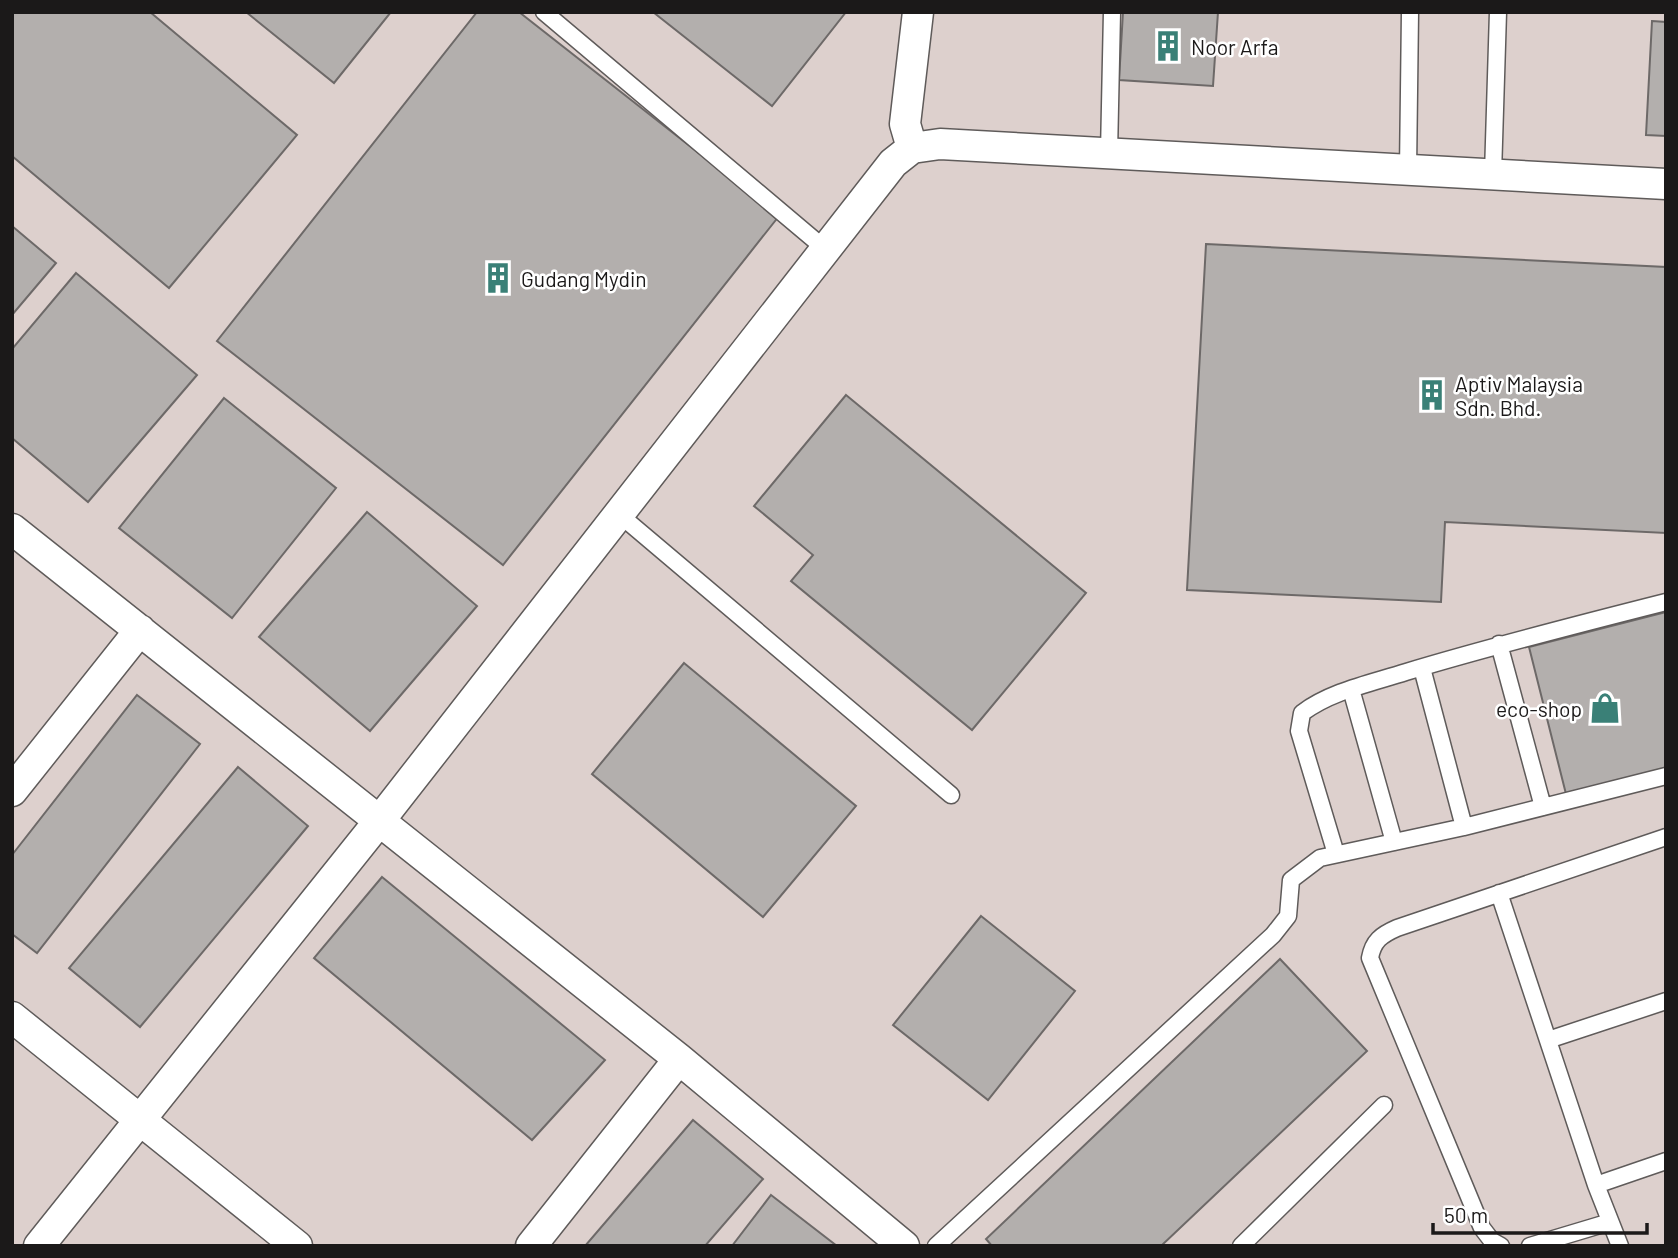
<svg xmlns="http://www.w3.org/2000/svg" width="1678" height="1258" font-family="Barlow,sans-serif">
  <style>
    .built { fill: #ddd0cd }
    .building { fill: #b3afad; stroke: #6d6968; stroke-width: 2 }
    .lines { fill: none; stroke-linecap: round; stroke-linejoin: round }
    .service-casing { stroke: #5f5b5a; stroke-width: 19 }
    .minor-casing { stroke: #5f5b5a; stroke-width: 33 }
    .service { stroke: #fff; stroke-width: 16 }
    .minor { stroke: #fff; stroke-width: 30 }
    .labels { text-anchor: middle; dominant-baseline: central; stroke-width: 5; stroke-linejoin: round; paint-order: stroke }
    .poi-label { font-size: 21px; fill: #1b1919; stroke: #fff; text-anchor: start }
  </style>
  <rect width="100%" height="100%" fill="#e2dedd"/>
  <path class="built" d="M12 12H1666V1246H12Z"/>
  <path class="building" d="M12 12H150L297 135 169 288 12 156Z
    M246 12H391L334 83Z
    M477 12H519L779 216 503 565 217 341Z
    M653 12H846L772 106Z
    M1123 12H1218L1213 86 1119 80Z
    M1652 21 1666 22V136L1646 135Z
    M12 226 56 263 12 315Z
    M1206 244 1666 267V533L1445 522 1441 602 1187 590Z
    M76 273 197 375 88 502 12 438V349Z
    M846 395 1086 593 972 730 791 581 813 555 754 506Z
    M224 398 336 488 232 618 119 528Z
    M367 512 477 606 370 731 259 637Z
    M1666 612V768L1566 794 1529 647Z
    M684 663 856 806 763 917 592 774Z
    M137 695 200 744 37 953 12 934V855Z
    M238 767 308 826 140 1027 69 968Z
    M382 877 605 1060 532 1140 314 958Z
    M981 916 1075 991 988 1100 893 1025Z
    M1280 959 1367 1051 1161 1246H992L986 1239Z
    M693 1120 763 1179 705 1246H585Z
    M771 1195 837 1246H732Z"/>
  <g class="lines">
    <defs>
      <path id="service" d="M544 12 824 248
        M1109 153 1112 12
        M1408 170 1410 12
        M1493 174 1498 12
        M620 515 951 795
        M1499 644 1543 807
        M1422 668 1464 827
        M1351 689 1394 842
        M1336 854 1299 731 1302 713C1331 691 1372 683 1406 672 1492 646 1579 624 1666 602
        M1499 893 1596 1185 1620 1246
        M1548 1040 1666 1001
        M1596 1185 1666 1161
        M936 1246 1273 935 1288 916 1291 880 1320 858 1464 827 1666 776
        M1241 1246 1384 1105
        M1501 1246 1492 1241 1482 1228 1370 958C1373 941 1381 935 1397 928L1666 837
        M1530 1246 1610 1222"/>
      <path id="minor" d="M912 148 905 124 918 12
        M12 529 679 1059 904 1246
        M12 791 140 630
        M12 1017 297 1246
        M39 1246 380 820 893 163 912 148 940 144 1666 184
        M531 1246 679 1059"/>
    </defs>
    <use href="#service" class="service-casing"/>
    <use href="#minor" class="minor-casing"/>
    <use href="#service" class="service"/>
    <use href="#minor" class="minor"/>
  </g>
  <defs>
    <symbol id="building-bare" viewBox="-9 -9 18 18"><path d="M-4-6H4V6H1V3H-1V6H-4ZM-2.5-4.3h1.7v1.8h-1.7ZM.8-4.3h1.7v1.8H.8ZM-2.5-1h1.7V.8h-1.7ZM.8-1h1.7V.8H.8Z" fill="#3a8077" stroke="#fff" stroke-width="2.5" paint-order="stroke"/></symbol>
    <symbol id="shop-bare" viewBox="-9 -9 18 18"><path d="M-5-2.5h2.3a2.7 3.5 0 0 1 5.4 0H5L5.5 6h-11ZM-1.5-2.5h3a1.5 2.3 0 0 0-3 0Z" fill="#3a8077" stroke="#fff" stroke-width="2.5" paint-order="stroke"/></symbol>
  </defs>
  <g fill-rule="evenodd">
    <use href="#building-bare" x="1146" y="24" width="44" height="44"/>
    <use href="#building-bare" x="476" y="256" width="44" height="44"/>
    <use href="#building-bare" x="1410" y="373" width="44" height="44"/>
    <use href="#shop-bare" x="1583" y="686" width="44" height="44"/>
  </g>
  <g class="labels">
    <g class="poi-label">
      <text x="1191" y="46">Noor Arfa</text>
      <text x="521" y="278">Gudang Mydin</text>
      <text x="1455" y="383">Aptiv Malaysia<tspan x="1455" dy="24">Sdn. Bhd.</tspan></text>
      <text x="1582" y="708" text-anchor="end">eco-shop</text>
    </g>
  </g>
  <rect width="1678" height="1258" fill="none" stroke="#1b1919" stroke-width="28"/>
  <path d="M1433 1223v10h214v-10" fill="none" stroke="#1b1919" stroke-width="3.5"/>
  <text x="1444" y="1223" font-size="21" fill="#1b1919" stroke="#ffffff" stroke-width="5" paint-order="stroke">50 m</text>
</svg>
